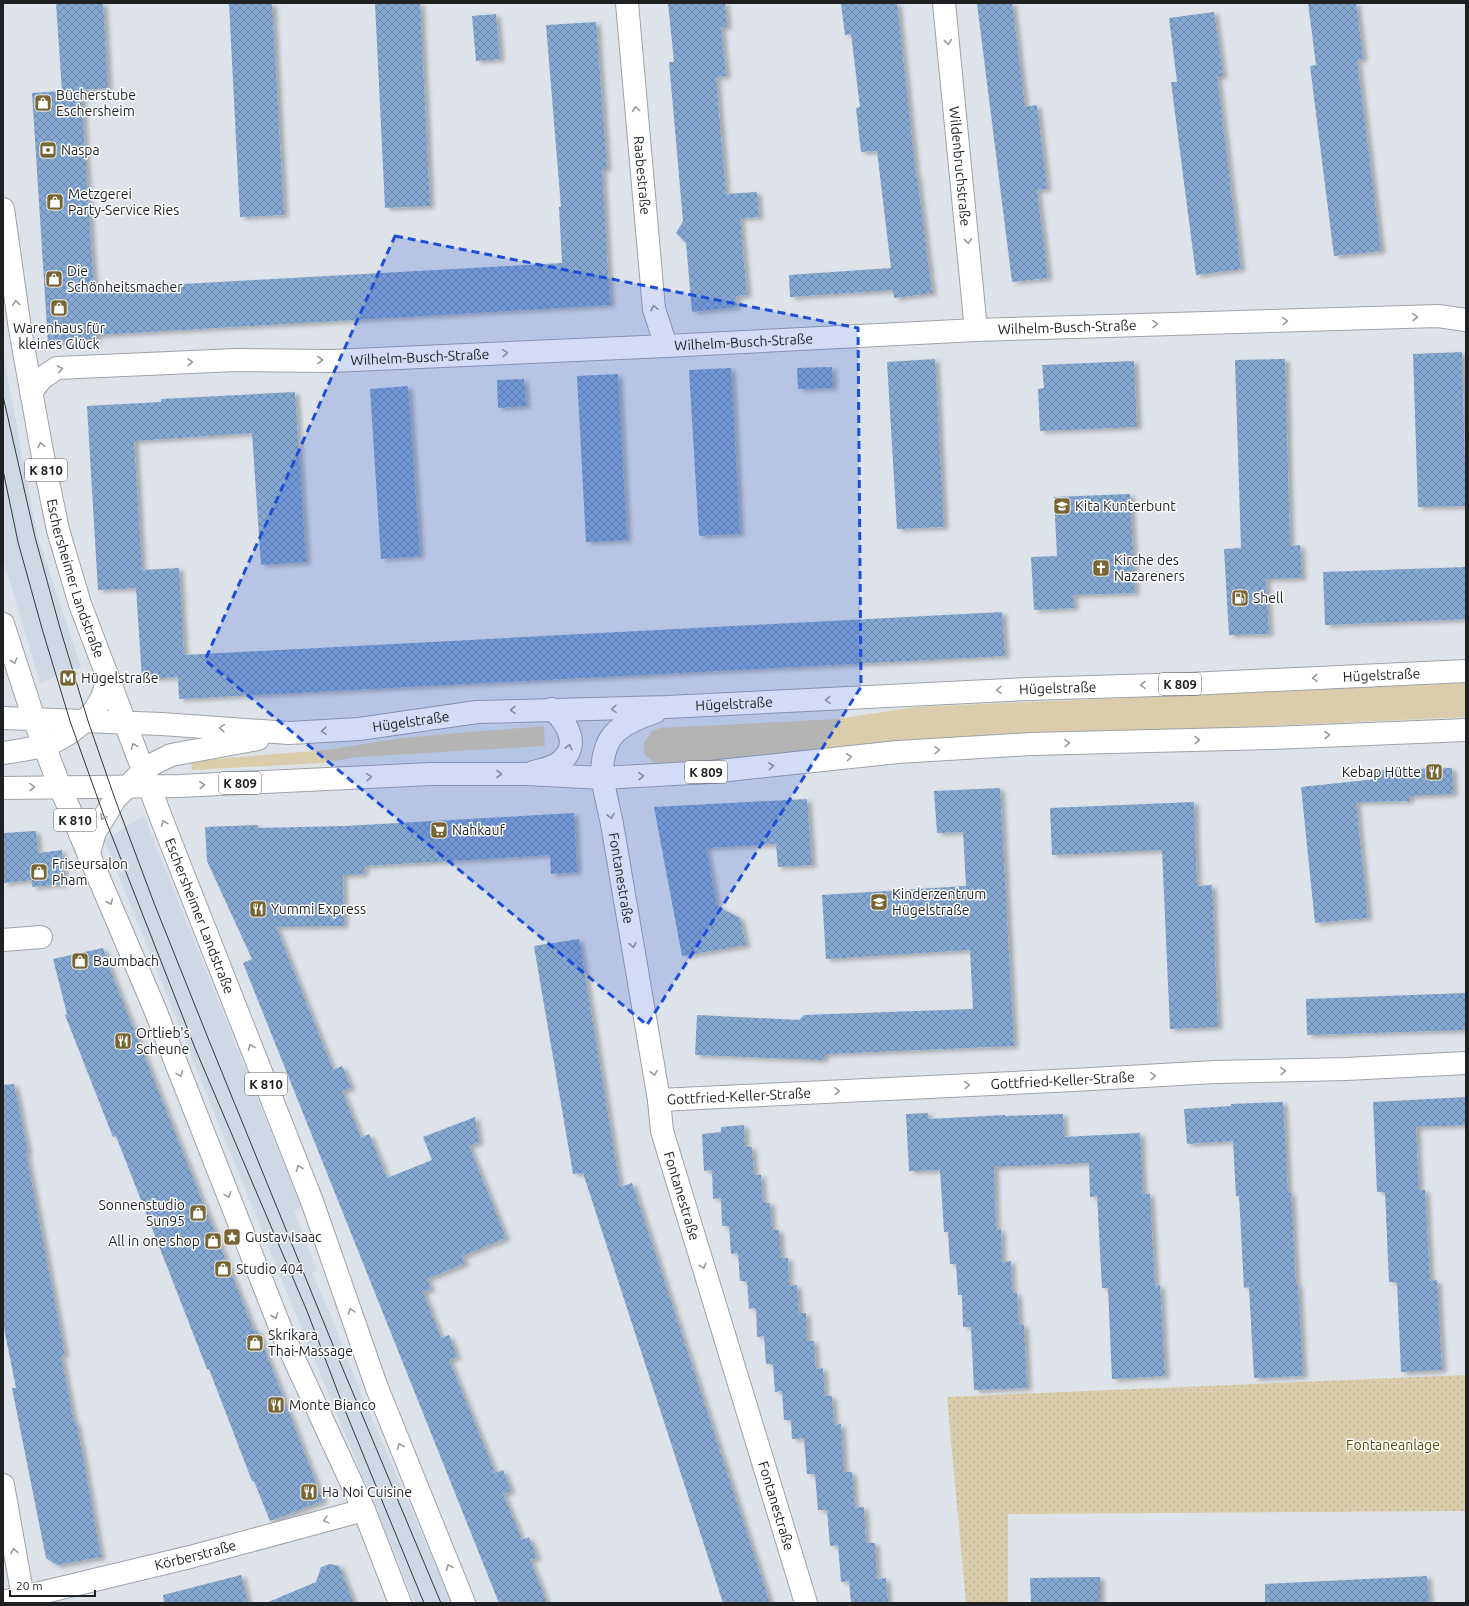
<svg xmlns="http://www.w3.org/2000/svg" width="1469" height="1606" font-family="Ubuntu,sans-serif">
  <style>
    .built { fill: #cfd9e5 }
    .grass { fill: #d9cdab }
    .park { fill: url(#park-dots) }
    .building { fill: url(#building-cross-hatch); filter: url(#shadow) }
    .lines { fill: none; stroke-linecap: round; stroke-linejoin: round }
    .minor-casing { stroke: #9ea2a8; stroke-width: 24 }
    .major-casing { stroke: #9ea2a8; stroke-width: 24 }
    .minor { stroke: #fff; stroke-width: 22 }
    .major { stroke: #fff; stroke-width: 22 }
    .tram { stroke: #343739; stroke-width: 1 }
    .oneway { stroke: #9a9b9c }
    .marked { fill: #1d4ed8; fill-opacity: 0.2; stroke: #1d4ed8; stroke-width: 3; stroke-dasharray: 8 5; stroke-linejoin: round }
    .labels { text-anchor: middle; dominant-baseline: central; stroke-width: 3; stroke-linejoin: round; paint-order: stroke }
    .shield { fill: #fff; stroke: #626364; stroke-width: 1 }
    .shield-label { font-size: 13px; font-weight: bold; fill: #1e2022 }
    .poi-label { font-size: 14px; fill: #1e2022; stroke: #fff; text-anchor: start }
    .street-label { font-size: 14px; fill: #1e2022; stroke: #fff }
    .park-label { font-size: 14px; fill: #5c4902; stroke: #fff }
  </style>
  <defs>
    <pattern id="park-dots" width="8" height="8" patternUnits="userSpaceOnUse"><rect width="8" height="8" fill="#d9cdab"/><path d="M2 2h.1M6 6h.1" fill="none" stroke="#bab093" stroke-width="1.8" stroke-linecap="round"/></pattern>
    <pattern id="building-cross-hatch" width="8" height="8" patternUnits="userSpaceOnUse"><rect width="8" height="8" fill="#85a8d3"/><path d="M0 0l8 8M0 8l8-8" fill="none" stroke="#6c88ab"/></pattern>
    <filter id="shadow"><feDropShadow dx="4.5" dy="2.5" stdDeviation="2" flood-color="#0004"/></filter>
  </defs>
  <rect width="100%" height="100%" fill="#dee3e9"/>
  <path class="built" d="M3 352 37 534 81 667 40 683 3 559Z
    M144 816 301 1207 294 1210 317 1270 312 1273 330 1313 362 1396 452 1603H415L293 1308 104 840Z"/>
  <path class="grass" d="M1466 683V717L950 740 730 761 657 765 646 756 644 753V743L652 731 660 728 837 719 916 707Z
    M544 726 545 746 358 757 322 763 192 770 191 761 326 750 401 738Z"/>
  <path class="park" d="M1466 1375V1511L1008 1514V1603H966L947 1397Z"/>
  <path class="building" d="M56 3H103L108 88 81 90 94 289 562 263 559 207H561L546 25 596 22 607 169H602L610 305 96 335 97 340 48 343 32 93 62 91Z
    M229 3H272L284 215 240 217Z
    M375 3H420L430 206 385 208Z
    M668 3H725L727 27H721L726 76 716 77 726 194 757 192 759 217 740 218 747 295 736 296 737 307 692 312 686 243 676 233 683 221 669 62H674Z
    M841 3H897L916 176H917L932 293 894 298 893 290 790 297 789 275 891 268 877 151 861 152 856 108 860 107 851 34 845 35Z
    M977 3H1012L1025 107 1037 105 1047 189 1037 190 1048 278 1012 282Z
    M1308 3H1356L1363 59 1357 60 1381 251 1334 256 1310 66 1316 65Z
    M1214 12 1223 76 1217 77 1241 269 1196 275 1171 82H1177L1169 18Z
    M496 14 500 59 476 61 472 16Z
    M1462 352 1466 506 1418 507 1413 354Z
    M935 359 944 527 897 529 887 362Z
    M1285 359 1290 546 1300 545 1302 578 1266 579 1269 634 1229 635 1224 549 1241 548 1235 360Z
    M1134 361 1137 427 1040 431 1038 389 1044 388 1042 365Z
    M832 367 833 388 798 389 797 368Z
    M731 368 740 534 699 536 689 370Z
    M618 374 627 540 586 542 577 376Z
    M524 379 526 406 498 408 497 380Z
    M408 386 420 556 381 559 370 389Z
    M295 392 306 562 261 565 252 433 134 441 142 570 179 568 184 655 1002 612 1005 656 179 699 178 677 142 679 136 588 98 590 87 406 161 402V399Z
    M1130 494 1135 593 1073 595 1074 608 1034 610 1031 557 1057 556 1054 497Z
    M1466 567V619L1325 625 1323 572Z
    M1452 768 1453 794 1409 796V801L1356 802 1368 918 1315 923 1301 787 1377 779 1376 770Z
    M1000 788 1014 1046 826 1054 822 1060 695 1055 697 1015 799 1020 804 1015 973 1009 970 950 826 959 822 895 966 886 963 832 937 833 934 791Z
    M807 799 812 865 778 867 776 844 706 848 717 906 740 918 746 945 682 956 654 807Z
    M1194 802 1197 886 1212 885 1218 1027 1170 1029 1162 850 1052 855 1050 808Z
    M574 813 577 872 551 874 550 855 364 866V874L343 875 344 926 276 927 333 1070 342 1066 347 1077 351 1088 342 1091 361 1138 369 1134 387 1178 432 1160 423 1137 475 1117 479 1142 469 1146 506 1238 462 1256 465 1263 427 1279 431 1289 423 1292 441 1338 449 1335 457 1357 449 1360 495 1473 503 1470 511 1491 503 1494 522 1540 529 1537 537 1558 530 1560 547 1603H499L243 963 252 959 207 861 205 827 258 825V828L345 826Z
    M36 831 38 853 62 850 64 884 32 887V880L3 883V833Z
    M579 939 620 1187 632 1183 770 1603H723L583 1173 573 1174 534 946Z
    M103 948 114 980 254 1331 257 1330 323 1501 270 1521 254 1481H252L209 1369H207L116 1136 113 1137 65 1015 67 1014 53 959Z
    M1466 993V1030L1307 1035 1306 999Z
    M14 1084 28 1153H26L65 1355 61 1356 74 1422H76L82 1452 101 1557 57 1565 46 1558 12 1388H16L3 1323V1085Z
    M1466 1097V1125L1416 1127 1419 1190H1425L1430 1281 1437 1280 1442 1370 1401 1372 1397 1282H1389L1385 1192H1377L1373 1102Z
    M1283 1102 1288 1193H1291L1296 1285H1298L1303 1376 1254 1378 1249 1287 1244 1288 1239 1196H1236L1233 1141 1187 1144 1184 1109 1231 1106V1104Z
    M928 1113 929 1119 1005 1115V1116L1063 1114 1064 1137 1140 1133 1143 1194H1150L1155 1286 1160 1285 1165 1376 1112 1379 1108 1288H1102L1097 1196 1090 1197 1089 1163 994 1167 996 1230 1001 1229 1002 1262 1011 1261 1012 1293H1017L1019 1325H1024L1027 1388 974 1390 971 1327H963L962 1295H958L956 1264H950L948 1232H944L940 1170 909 1171 906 1114Z
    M744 1125 745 1147H752L754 1175H761L763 1203H770L772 1230H779L781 1258H788L789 1286 797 1285 799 1313H806L807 1341H814L816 1369 823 1368 825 1396H832L834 1425 841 1424 844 1472H852L855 1508 864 1507 866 1543H875L877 1579 886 1578 888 1603H851L849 1581 841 1582 838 1545 830 1546 827 1510H818L815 1474H807L804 1438 792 1439 791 1420H784L782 1391 775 1392 773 1364H766L764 1336 757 1337 756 1308 749 1309 747 1281H740L738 1253 731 1254 729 1226H722L721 1198 713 1199 712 1170 704 1171 702 1134 721 1132V1127Z
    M330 1564 339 1566 354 1603H266L316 1582 321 1567Z
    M241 1575 248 1603H164L163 1595Z
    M1427 1576 1429 1603H1265V1584Z
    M1100 1577V1603H1031L1030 1578Z"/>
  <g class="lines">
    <defs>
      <g id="minor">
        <path id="s1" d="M627 3 654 309 666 346"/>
        <path id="s2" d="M944 3 976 330"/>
        <path id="s3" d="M31 392 42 378 57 368 236 360 332 361 666 346 976 330 1438 316 1466 320"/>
        <path id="s4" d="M602 778 612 824 659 1100 662 1131 806 1603"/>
        <path d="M3 940 41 937"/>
        <path id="s5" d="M659 1100 1074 1080 1215 1072 1346 1069 1466 1063"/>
        <path d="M3 1485 24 1603"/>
        <path id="s6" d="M3 1602 190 1557 364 1510"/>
      </g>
      <g id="major">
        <path id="s7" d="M3 209 20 329 43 457 58 530 80 604 165 828 313 1204 377 1388 464 1603"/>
        <path d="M3 624 34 719 60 787 154 1007 284 1337 364 1510 400 1603"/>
        <path id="s8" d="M3 718 162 724 289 733 359 729 477 712 667 707 1028 689 1189 684 1466 671"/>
        <path d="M3 753C16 751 30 749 43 746 66 739 94 718 103 695 105 690 106 683 108 677"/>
        <path d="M533 772C540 770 549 769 557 764 582 749 569 724 552 709"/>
        <path d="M602 778C601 736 617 725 655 712"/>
        <path d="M3 788 179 786 431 774H527L602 778 710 772 898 752 1031 744 1272 738 1466 730"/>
        <path d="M89 853 95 832 115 799 144 770 153 764 171 755 258 739"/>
      </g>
    </defs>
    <use href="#minor" class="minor-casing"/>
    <use href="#major" class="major-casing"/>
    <use href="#minor" class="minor"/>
    <use href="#major" class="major"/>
    <path class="tram" d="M3 396 35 537 60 628 88 721 115 799 154 903 210 1043 337 1355 441 1603
      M3 470 18 542 43 632 70 721 104 816 195 1048 307 1311 342 1403 424 1603"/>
  </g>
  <defs><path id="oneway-chevron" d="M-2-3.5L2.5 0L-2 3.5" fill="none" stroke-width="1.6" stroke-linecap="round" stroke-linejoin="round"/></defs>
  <g class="oneway">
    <use href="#oneway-chevron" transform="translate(948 42) rotate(84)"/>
    <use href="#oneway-chevron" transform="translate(636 109) rotate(-95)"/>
    <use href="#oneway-chevron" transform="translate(968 241) rotate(84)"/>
    <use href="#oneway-chevron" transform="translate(16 303) rotate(-98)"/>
    <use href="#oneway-chevron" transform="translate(654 308) rotate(-102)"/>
    <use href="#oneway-chevron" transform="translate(1415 317) rotate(-2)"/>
    <use href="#oneway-chevron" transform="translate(1285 321) rotate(-2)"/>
    <use href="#oneway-chevron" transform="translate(1155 324) rotate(-2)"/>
    <use href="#oneway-chevron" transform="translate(505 353) rotate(-3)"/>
    <use href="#oneway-chevron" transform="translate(320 360)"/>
    <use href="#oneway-chevron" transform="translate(190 362) rotate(-3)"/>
    <use href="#oneway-chevron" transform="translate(60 369) rotate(-11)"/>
    <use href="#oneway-chevron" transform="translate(41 445) rotate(-101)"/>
    <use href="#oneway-chevron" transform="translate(14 661) rotate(73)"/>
    <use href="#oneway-chevron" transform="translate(1315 678) rotate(177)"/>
    <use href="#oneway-chevron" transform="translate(1143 685) rotate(178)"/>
    <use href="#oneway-chevron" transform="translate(999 690) rotate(177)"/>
    <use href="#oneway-chevron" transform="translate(828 700) rotate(177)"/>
    <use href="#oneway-chevron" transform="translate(614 709) rotate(179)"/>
    <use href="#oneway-chevron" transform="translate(513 710) rotate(178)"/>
    <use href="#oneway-chevron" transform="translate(222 728) rotate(-176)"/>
    <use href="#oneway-chevron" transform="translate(324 731) rotate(177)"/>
    <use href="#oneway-chevron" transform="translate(1327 735) rotate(-2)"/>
    <use href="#oneway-chevron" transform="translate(1197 740) rotate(-1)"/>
    <use href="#oneway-chevron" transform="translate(1067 743) rotate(-1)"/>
    <use href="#oneway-chevron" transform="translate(134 746) rotate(-111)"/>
    <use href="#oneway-chevron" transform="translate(569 747) rotate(-76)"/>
    <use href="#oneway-chevron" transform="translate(937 750) rotate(-3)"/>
    <use href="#oneway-chevron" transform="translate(849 757) rotate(-6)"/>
    <use href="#oneway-chevron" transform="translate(771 766) rotate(-6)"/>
    <use href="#oneway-chevron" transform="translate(499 774)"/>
    <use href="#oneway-chevron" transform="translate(641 776) rotate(-3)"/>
    <use href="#oneway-chevron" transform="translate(369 777) rotate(-3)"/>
    <use href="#oneway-chevron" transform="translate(202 785) rotate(-3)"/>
    <use href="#oneway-chevron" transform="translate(32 787) rotate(-1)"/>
    <use href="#oneway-chevron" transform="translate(611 816) rotate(78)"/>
    <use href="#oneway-chevron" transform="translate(103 817) rotate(121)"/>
    <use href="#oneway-chevron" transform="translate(164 823) rotate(-111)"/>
    <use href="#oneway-chevron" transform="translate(110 902) rotate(67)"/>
    <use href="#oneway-chevron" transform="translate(633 945) rotate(80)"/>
    <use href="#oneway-chevron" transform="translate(251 1047) rotate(-111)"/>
    <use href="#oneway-chevron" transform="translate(1283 1071) rotate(-1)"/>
    <use href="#oneway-chevron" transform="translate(654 1073) rotate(80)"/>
    <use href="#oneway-chevron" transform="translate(180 1074) rotate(69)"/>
    <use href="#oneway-chevron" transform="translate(1153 1076) rotate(-3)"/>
    <use href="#oneway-chevron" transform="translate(967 1085) rotate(-3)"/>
    <use href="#oneway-chevron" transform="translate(837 1091) rotate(-3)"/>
    <use href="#oneway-chevron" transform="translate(299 1168) rotate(-112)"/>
    <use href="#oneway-chevron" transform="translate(228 1195) rotate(69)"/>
    <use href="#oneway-chevron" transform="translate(703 1266) rotate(73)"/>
    <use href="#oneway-chevron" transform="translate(351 1311) rotate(-108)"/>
    <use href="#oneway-chevron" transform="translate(275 1316) rotate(68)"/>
    <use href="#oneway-chevron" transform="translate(400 1446) rotate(-112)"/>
    <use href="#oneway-chevron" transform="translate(326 1520) rotate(165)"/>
    <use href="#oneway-chevron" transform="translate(14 1551) rotate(-100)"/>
    <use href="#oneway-chevron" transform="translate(449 1567) rotate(-112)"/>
  </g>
  <path class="marked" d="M395 236 858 328 861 687 647 1025 205 660Z"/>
  <defs>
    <symbol id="shop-square" viewBox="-11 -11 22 22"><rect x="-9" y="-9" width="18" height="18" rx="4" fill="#776634" stroke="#fff"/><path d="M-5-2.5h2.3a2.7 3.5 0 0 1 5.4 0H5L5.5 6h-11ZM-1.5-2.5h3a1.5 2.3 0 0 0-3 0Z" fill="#fff"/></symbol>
    <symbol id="bank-square" viewBox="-11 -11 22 22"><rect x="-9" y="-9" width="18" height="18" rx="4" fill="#776634" stroke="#fff"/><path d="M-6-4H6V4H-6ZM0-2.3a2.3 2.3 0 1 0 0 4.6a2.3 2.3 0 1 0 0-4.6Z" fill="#fff"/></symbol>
    <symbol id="school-square" viewBox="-11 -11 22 22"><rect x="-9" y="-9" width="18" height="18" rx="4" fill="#776634" stroke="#fff"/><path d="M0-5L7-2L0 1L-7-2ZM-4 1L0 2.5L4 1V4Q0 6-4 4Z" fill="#fff"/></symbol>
    <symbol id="church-square" viewBox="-11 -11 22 22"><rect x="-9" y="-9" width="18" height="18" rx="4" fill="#776634" stroke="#fff"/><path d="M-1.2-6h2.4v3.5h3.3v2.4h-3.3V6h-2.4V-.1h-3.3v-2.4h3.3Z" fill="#fff"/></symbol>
    <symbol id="fuel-square" viewBox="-11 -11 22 22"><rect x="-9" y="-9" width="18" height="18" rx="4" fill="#776634" stroke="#fff"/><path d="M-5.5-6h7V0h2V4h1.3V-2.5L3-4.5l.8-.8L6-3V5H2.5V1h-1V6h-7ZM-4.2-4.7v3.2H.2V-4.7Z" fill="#fff"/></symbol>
    <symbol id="metro-square" viewBox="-11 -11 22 22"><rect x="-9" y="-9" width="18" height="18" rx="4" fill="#776634" stroke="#fff"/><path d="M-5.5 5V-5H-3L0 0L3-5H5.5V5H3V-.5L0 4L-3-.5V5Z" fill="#fff"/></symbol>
    <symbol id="restaurant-square" viewBox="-11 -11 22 22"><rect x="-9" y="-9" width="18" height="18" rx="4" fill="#776634" stroke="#fff"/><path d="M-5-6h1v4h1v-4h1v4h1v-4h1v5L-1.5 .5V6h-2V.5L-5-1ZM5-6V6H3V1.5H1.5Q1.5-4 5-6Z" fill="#fff"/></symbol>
    <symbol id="supermarket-square" viewBox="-11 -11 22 22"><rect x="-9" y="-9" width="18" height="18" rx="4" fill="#776634" stroke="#fff"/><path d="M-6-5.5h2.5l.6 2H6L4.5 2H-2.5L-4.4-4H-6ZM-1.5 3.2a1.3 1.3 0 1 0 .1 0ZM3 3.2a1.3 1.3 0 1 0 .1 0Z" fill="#fff"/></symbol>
    <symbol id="sight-square" viewBox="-11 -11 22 22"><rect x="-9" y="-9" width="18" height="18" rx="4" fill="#776634" stroke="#fff"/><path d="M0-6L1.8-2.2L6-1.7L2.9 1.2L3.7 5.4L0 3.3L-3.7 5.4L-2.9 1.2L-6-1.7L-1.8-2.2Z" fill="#fff"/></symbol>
  </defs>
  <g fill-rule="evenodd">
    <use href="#shop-square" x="33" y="93" width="20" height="20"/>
    <use href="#bank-square" x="38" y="140" width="20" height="20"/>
    <use href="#shop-square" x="45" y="192" width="20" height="20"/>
    <use href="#shop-square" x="44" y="269" width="20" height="20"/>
    <use href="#shop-square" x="49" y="298" width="20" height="20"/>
    <use href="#school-square" x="1052" y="496" width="20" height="20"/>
    <use href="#church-square" x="1091" y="558" width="20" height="20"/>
    <use href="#fuel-square" x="1230" y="588" width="20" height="20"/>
    <use href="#metro-square" x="58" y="668" width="20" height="20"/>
    <use href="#restaurant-square" x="1424" y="762" width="20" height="20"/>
    <use href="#supermarket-square" x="429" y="820" width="20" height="20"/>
    <use href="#shop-square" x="29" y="862" width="20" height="20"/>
    <use href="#school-square" x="869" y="892" width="20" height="20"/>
    <use href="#restaurant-square" x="248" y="899" width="20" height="20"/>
    <use href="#shop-square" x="70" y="951" width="20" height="20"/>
    <use href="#restaurant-square" x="113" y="1031" width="20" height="20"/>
    <use href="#shop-square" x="188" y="1203" width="20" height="20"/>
    <use href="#sight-square" x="222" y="1227" width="20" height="20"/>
    <use href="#shop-square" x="203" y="1231" width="20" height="20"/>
    <use href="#shop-square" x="213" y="1259" width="20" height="20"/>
    <use href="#shop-square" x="245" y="1333" width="20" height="20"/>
    <use href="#restaurant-square" x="266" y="1395" width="20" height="20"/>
    <use href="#restaurant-square" x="299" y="1482" width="20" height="20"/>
  </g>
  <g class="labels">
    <g class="shield">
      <rect x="25" y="459" width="42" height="22" rx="3"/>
      <rect x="1159" y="673" width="42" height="22" rx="3"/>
      <rect x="685" y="761" width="42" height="22" rx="3"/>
      <rect x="219" y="772" width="42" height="22" rx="3"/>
      <rect x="54" y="809" width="42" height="22" rx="3"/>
      <rect x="245" y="1073" width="42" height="22" rx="3"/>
    </g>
    <g class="shield-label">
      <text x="46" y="470">K 810</text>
      <text x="1180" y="684">K 809</text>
      <text x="706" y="772">K 809</text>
      <text x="240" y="783">K 809</text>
      <text x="75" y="820">K 810</text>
      <text x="266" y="1084">K 810</text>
    </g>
    <g class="poi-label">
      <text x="56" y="95">Bücherstube<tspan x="56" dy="16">Eschersheim</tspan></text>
      <text x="61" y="150">Naspa</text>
      <text x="68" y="194">Metzgerei<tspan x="68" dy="16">Party-Service Ries</tspan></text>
      <text x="67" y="271">Die<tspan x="67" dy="16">Schönheitsmacher</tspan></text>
      <text x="59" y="328" text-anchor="middle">Warenhaus für<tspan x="59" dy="16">kleines Glück</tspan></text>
      <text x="1075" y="506">Kita Kunterbunt</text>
      <text x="1114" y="560">Kirche des<tspan x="1114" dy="16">Nazareners</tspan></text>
      <text x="1253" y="598">Shell</text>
      <text x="81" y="678">Hügelstraße</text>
      <text x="1421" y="772" text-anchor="end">Kebap Hütte</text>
      <text x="452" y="830">Nahkauf</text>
      <text x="52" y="864">Friseursalon<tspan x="52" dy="16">Pham</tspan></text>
      <text x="892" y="894">Kinderzentrum<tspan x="892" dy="16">Hügelstraße</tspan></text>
      <text x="271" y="909">Yummi Express</text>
      <text x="93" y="961">Baumbach</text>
      <text x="136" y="1033">Ortlieb's<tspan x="136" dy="16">Scheune</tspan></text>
      <text x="185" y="1205" text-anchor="end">Sonnenstudio<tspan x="185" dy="16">Sun95</tspan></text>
      <text x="245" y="1237">Gustav Isaac</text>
      <text x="200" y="1241" text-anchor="end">All in one shop</text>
      <text x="236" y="1269">Studio 404</text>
      <text x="268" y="1335">Skrikara<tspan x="268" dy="16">Thai-Massage</tspan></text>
      <text x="289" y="1405">Monte Bianco</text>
      <text x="322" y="1492">Ha Noi Cuisine</text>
    </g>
    <g class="street-label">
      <text stroke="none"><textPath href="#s2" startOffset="164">Wildenbruchstraße</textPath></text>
      <text stroke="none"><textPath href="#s1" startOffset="173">Raabestraße</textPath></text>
      <text stroke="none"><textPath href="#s3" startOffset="1047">Wilhelm-Busch-Straße</textPath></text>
      <text stroke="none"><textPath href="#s3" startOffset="723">Wilhelm-Busch-Straße</textPath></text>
      <text stroke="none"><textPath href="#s3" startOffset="399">Wilhelm-Busch-Straße</textPath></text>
      <text stroke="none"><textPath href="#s7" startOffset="377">Eschersheimer Landstraße</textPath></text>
      <text stroke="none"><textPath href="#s8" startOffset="1381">Hügelstraße</textPath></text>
      <text stroke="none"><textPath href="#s8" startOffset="1057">Hügelstraße</textPath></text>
      <text stroke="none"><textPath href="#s8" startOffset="733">Hügelstraße</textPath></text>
      <text stroke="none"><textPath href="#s8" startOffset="409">Hügelstraße</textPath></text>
      <text stroke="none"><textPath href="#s4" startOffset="102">Fontanestraße</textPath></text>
      <text stroke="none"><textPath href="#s7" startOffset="737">Eschersheimer Landstraße</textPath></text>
      <text stroke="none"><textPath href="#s5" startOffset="404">Gottfried-Keller-Straße</textPath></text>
      <text stroke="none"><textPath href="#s5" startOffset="80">Gottfried-Keller-Straße</textPath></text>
      <text stroke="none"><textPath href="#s4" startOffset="426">Fontanestraße</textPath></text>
      <text stroke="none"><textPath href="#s4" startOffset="750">Fontanestraße</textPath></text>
      <text stroke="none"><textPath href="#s6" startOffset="198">Körberstraße</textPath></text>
    </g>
    <g class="park-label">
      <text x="1393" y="1445">Fontaneanlage</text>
    </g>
  </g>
  <rect width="1469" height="1606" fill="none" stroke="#1e2022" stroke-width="8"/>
  <path d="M10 1590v6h85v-6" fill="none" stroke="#1e2022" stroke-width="2"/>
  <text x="16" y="1590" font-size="12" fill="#1e2022" stroke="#ffffff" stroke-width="3" paint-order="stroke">20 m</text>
</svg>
